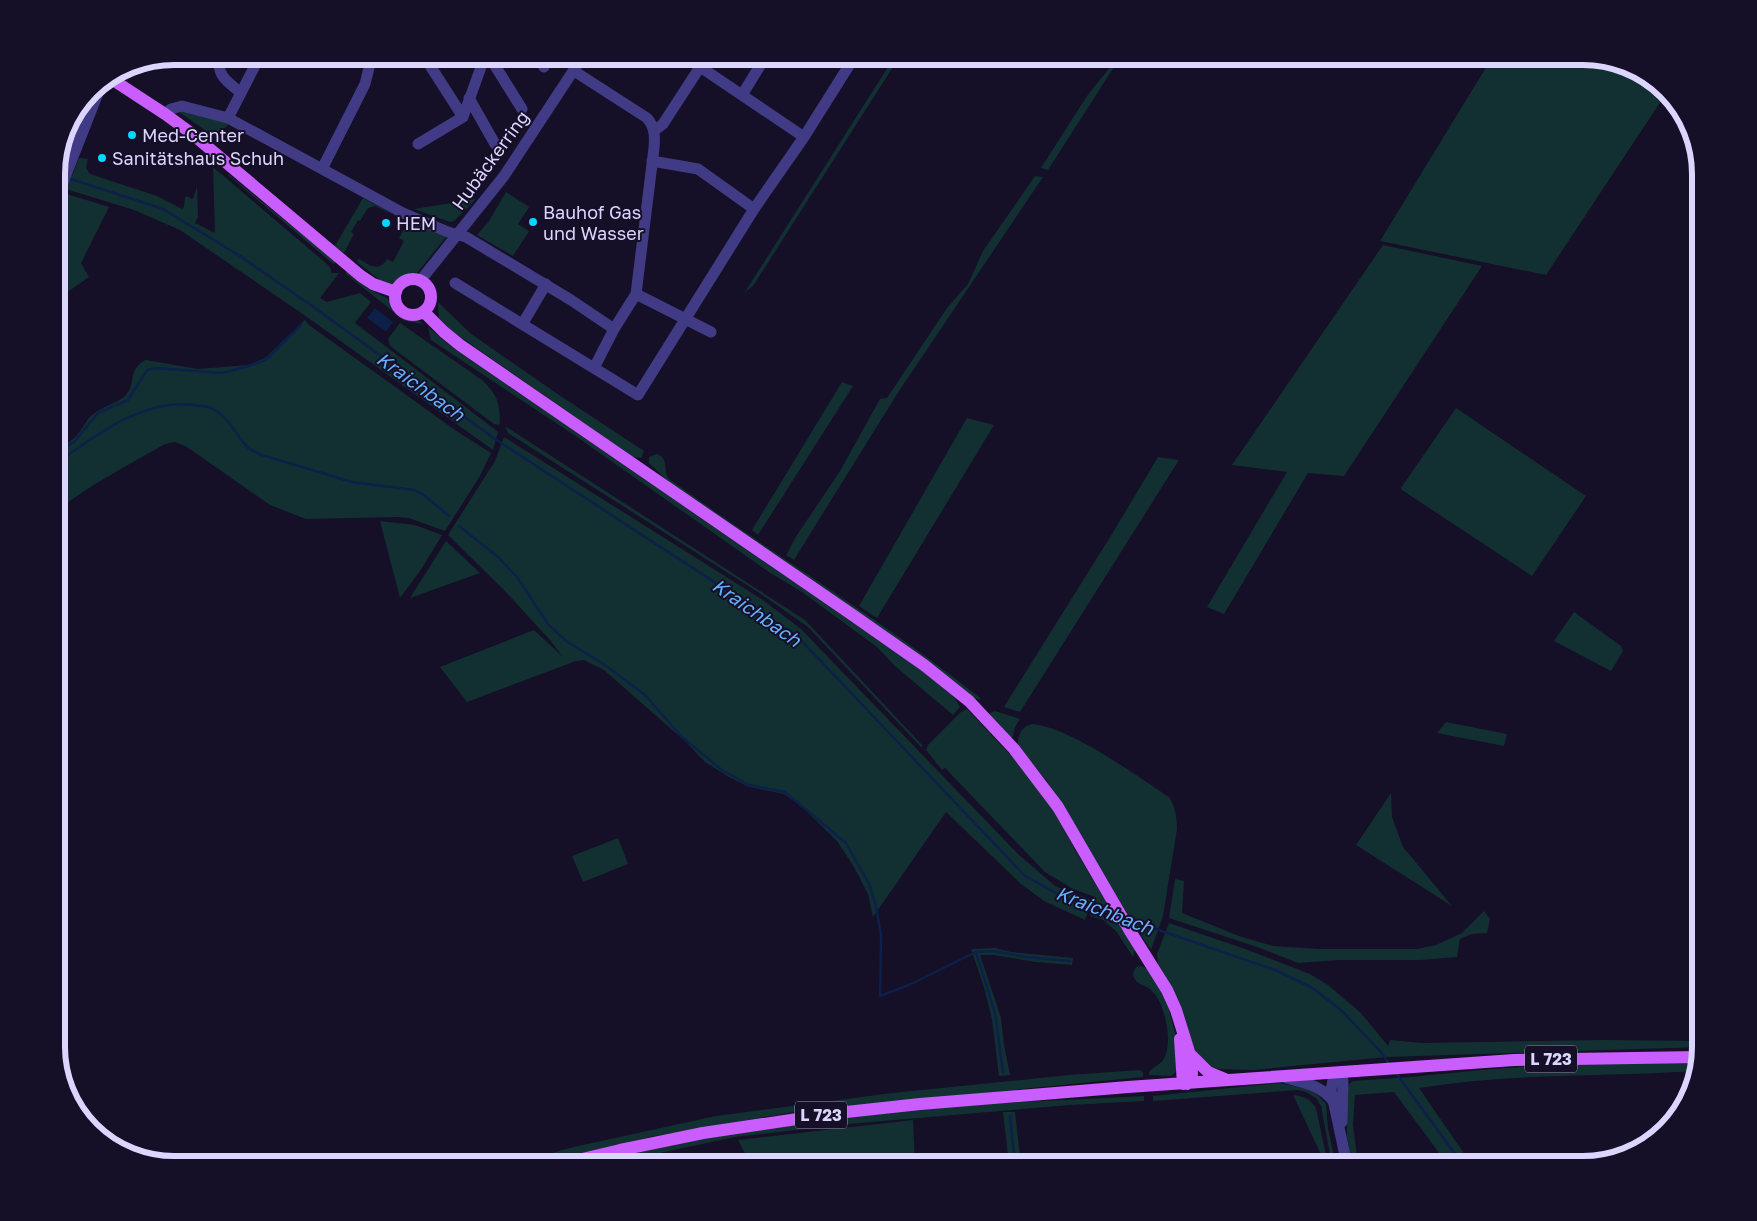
<svg xmlns="http://www.w3.org/2000/svg" width="1757" height="1221" font-family="'Golos Text',sans-serif">
  <style>
    .green { fill: #123031 }
    .water { fill: #0c2049 }
    .lines { fill: none; stroke-linecap: round; stroke-linejoin: round }
    .stream { stroke: #0c2049; stroke-width: 2.5 }
    .minor { stroke: #413b86; stroke-width: 11 }
    .major { stroke: #ca5dfe; stroke-width: 12 }
    .poi-dot { fill: #02d8fe; stroke: #150f27; stroke-width: 2 }
    .labels { text-anchor: middle; dominant-baseline: central; stroke-width: 4; stroke-linejoin: round; paint-order: stroke }
    .shield { fill: #150f27; stroke: #a09abe; stroke-width: 1 }
    .shield-label { font-size: 16px; font-weight: bold; fill: #dcd6ff }
    .poi-label { font-size: 18px; fill: #dcd6ff; stroke: #150f27; text-anchor: start }
    .street-label { font-size: 18px; fill: #dcd6ff; stroke: #150f27 }
    .water-label { font-size: 19px; font-style: italic; fill: #64affe; stroke: #150f27 }
    .rim { fill: none; stroke: #dcd6ff; stroke-width: 6 }
  </style>
  <rect width="100%" height="100%" fill="#150f27"/>
  <path class="green" d="M895 56H900L753 286 745 292Z
    M1119 56H1121L1048 170 1041 168 1087 96Z
    M1493 56H1578L1649 76 1665 95 1546 275 1380 241Z
    M181 110 230 123 215 137 179 112Z
    M79 158 88 159 86 168 90 174 157 196 182 209 184 207 185 197 187 196 192 199 194 197 197 186 198 217 195 223 215 233 213 167 328 265 331 269V273H339L320 298 327 302 360 293 371 302 355 323 493 428 498 432 493 450 307 317 180 230 134 210 56 186V167L72 176Z
    M228 174 335 261V264L332 263 229 176Z
    M1035 176 1043 177 897 394 794 560 786 555 797 535 840 471 880 399 887 398 947 308 968 284 983 251Z
    M506 192 529 207 518 224 529 231 513 256 477 235 489 221Z
    M67 194 109 207 81 263 89 277 56 300V221Z
    M363 198 398 217 375 206 368 208 360 221 358 220 351 232 354 234 344 253 335 246Z
    M476 199 454 221 450 222 414 209Z
    M414 221 446 237 417 273C407 272 400 276 393 284L381 281 357 262V260L359 259C370 265 378 273 387 259L393 262 404 241 399 238 406 226Z
    M1383 245 1482 266 1344 476 1308 473 1224 614 1207 607 1287 472 1232 465Z
    M346 270 367 288 387 298 400 315 417 320 424 324 405 321 346 274Z
    M438 302 470 333 556 393 644 451 641 458 632 457 452 331 439 318Z
    M305 320 309 325 455 430 491 453 480 476 445 531 409 518 396 517 306 519 270 505 187 447 175 442 165 444C128 465 90 485 56 511V452C63 446 72 441 78 434 83 428 86 420 92 415 101 407 120 402 126 395 136 383 128 368 146 360L198 369 248 365 265 358Z
    M400 323 482 380C497 394 500 403 500 423L498 425 494 424 390 346 388 339Z
    M428 327 448 344 923 671 955 698 960 707 953 715 895 666 877 647 802 592 769 572 577 437 449 352 431 340Z
    M842 382 853 386 758 535 752 530Z
    M1456 408 1586 496 1532 576 1402 490 1401 488Z
    M967 418 994 425 877 618 859 606Z
    M505 426 805 620 923 746 921 747 808 627 761 594 508 433Z
    M504 437 763 600 801 629 1019 855 1055 886 1092 900 1085 920 1044 901 1021 884 946 812 873 917 868 894 854 867 837 841 802 807 784 794 749 787 729 777 705 762 686 742 604 670 584 660 576 661 467 702 440 667 534 630 563 657 549 639 504 590 448 535 495 461Z
    M657 454C670 459 662 470 669 479 771 553 880 618 979 697L981 700 971 697 672 485 649 463V457Z
    M1158 457 1179 460 1020 712 1004 707 1112 534Z
    M380 521 415 525 442 535 422 568 400 598Z
    M446 541 480 573 410 598Z
    M1574 612 1621 646 1623 651 1611 671 1554 641Z
    M967 709 1017 762 1054 811 1075 850 1112 912 1094 906 1095 897 1073 889 1045 872 945 768 942 770 926 750 928 745 961 712Z
    M995 711 1020 719 1015 727 1012 739 991 716 990 713Z
    M1446 722 1507 734 1504 746 1437 733Z
    M1032 724C1070 727 1135 775 1169 797 1175 807 1177 817 1177 829L1163 916 1151 950 1129 917 1059 800 1046 780 1017 745C1019 734 1021 727 1032 724Z
    M1391 793 1392 817 1403 847 1452 906 1356 845Z
    M618 838 628 864 583 882 572 856Z
    M1175 879 1184 881 1182 913 1239 936 1273 946 1320 949H1417L1436 945 1462 933 1484 911 1490 919 1487 933 1472 934 1460 939 1457 957 1420 960H1340L1298 963 1257 947 1169 918Z
    M1091 912 1118 922 1135 950 1133 957 1116 931 1103 920 1090 916Z
    M1169 923 1248 950 1310 974 1328 985 1361 1013 1388 1046 1390 1040 1422 1043 1602 1040 1701 1041V1047L1387 1057 1253 1070 1219 1069 1207 1067 1197 1056 1169 983 1158 964 1157 954Z
    M995 948 1011 952 1073 958 1072 965 1036 962 994 955H980L1001 1018 1004 1044 1010 1075 999 1076 992 1019 984 987 971 949Z
    M1141 966 1148 969 1161 990 1169 1010 1176 1036 1177 1068 1175 1073 1171 1076 1149 1075V1072C1153 1067 1160 1065 1163 1060 1174 1045 1165 1003 1152 991 1147 985 1138 986 1134 978 1132 974 1134 971 1136 967Z
    M1696 1062 1694 1071C1602 1077 1510 1073 1419 1088L1472 1165H1448L1394 1092 1355 1095 1353 1125 1358 1165H1352L1347 1137V1090L1349 1084 1353 1081 1411 1077 1492 1069 1586 1063Z
    M1140 1070 1143 1073V1077L800 1111 649 1137 534 1165H507L578 1146 716 1116 892 1093 1069 1075Z
    M1279 1083 1308 1089 1317 1094 1326 1104 1328 1129 1336 1165H1332L1321 1106 1316 1098 1306 1092 1298 1090 1153 1101V1096Z
    M1293 1095C1304 1096 1310 1099 1316 1108L1328 1165H1326Z
    M1144 1096V1101L1070 1105 848 1124 735 1137 603 1165H576L680 1142 788 1125 943 1106Z
    M1003 1112H1015L1021 1165H1009Z
    M913 1120 915 1165H751L738 1140Z"/>
  <path class="water" d="M375 308 393 322 386 332 367 318Z"/>
  <g class="lines">
    <path class="stream" d="M56 174 63 176
      M68 178 163 209 240 256 315 308 495 439 797 636 1025 876 1067 899 1115 915
      M56 451 63 449 75 441 98 413 128 400 147 370 155 368 222 373 245 367 266 360 301 325
      M56 464C94 436 144 398 194 405 198 406 204 406 209 407 227 414 236 435 248 448 252 451 257 453 262 455L352 482 414 490 424 495 449 516
      M459 526 498 557 517 577 548 624 566 641 605 665 645 695 682 737 723 771 749 785 785 792 846 843 869 884 876 906 881 936 880 996 911 984 976 952
      M1130 920 1275 970 1311 987 1341 1010 1380 1051 1390 1065
      M1003 1072 995 1013 976 952 992 951 1026 957 1070 961
      M1396 1073 1463 1165
      M1010 1116 1015 1165"/>
    <path class="minor" d="M219 56C217 77 227 81 241 93
      M489 56 522 109
      M538 56 544 67
      M684 56 804 137
      M429 64 463 117
      M742 95 766 56
      M469 98 495 144
      M165 114 171 109 182 106 228 118 403 213 448 232 466 237 571 300 614 329 636 294 654 148C655 137 655 127 647 118L574 71
      M228 118 260 56
      M654 131 663 124 700 67
      M418 144 463 117 485 56
      M652 161 698 169 754 209
      M322 169 365 84 372 56
      M56 200 102 83
      M420 281 504 176 583 56
      M455 283 638 395 754 209 804 137 855 56
      M636 294 711 332
      M523 323 546 284
      M594 368 614 329
      M1341 1072 1333 1080 1331 1090 1347 1165
      M1341 1072 1343 1081 1342 1122
      M1286 1078C1305 1083 1321 1085 1333 1101"/>
    <path class="major" d="M110 78 165 114 191 133 361 276 373 284 396 292
      M395 297a18 18 0 1 1 36 0a18 18 0 1 1-36 0Z
      M424 312 444 332 460 345 854 616 924 665 969 701 1014 749 1058 807 1130 931 1167 990 1176 1010 1191 1058 1192 1074 1187 1084
      M1180 1039 1183 1084
      M1191 1055 1208 1072 1225 1079
      M557 1165 620 1150 703 1133 837 1113 920 1104 1128 1087 1514 1060 1698 1057"/>
  </g>
  <g class="poi-dot">
    <circle cx="132" cy="135" r="5"/>
    <circle cx="102" cy="158" r="5"/>
    <circle cx="533" cy="222" r="5"/>
    <circle cx="386" cy="223" r="5"/>
  </g>
  <g class="labels">
    <g class="shield">
      <rect x="1525" y="1045.5" width="52" height="27" rx="4"/>
      <rect x="795" y="1101.5" width="52" height="27" rx="4"/>
    </g>
    <g class="shield-label">
      <text x="1551" y="1059">L 723</text>
      <text x="821" y="1115">L 723</text>
    </g>
    <g class="poi-label">
      <text x="142" y="135">Med-Center</text>
      <text x="112" y="158">Sanitätshaus Schuh</text>
      <text x="543" y="212">Bauhof Gas<tspan x="543" dy="21">und Wasser</tspan></text>
      <text x="396" y="223">HEM</text>
    </g>
    <g class="street-label">
      <text transform="translate(490 160) rotate(-54)">Hubäckerring</text>
    </g>
    <g class="water-label">
      <text transform="translate(421 386) rotate(36)">Kraichbach</text>
      <text transform="translate(757 612) rotate(35)">Kraichbach</text>
      <text transform="translate(1105 910) rotate(21)">Kraichbach</text>
    </g>
  </g>
  <path d="M0 0H1757V1221H0ZM174 65H1583A109 109 0 0 1 1692 174V1047A109 109 0 0 1 1583 1156H174A109 109 0 0 1 65 1047V174A109 109 0 0 1 174 65Z" fill="#150f27" fill-rule="evenodd"/>
  <path class="rim" d="M174 65H1583A109 109 0 0 1 1692 174V1047A109 109 0 0 1 1583 1156H174A109 109 0 0 1 65 1047V174A109 109 0 0 1 174 65Z"/>
</svg>
